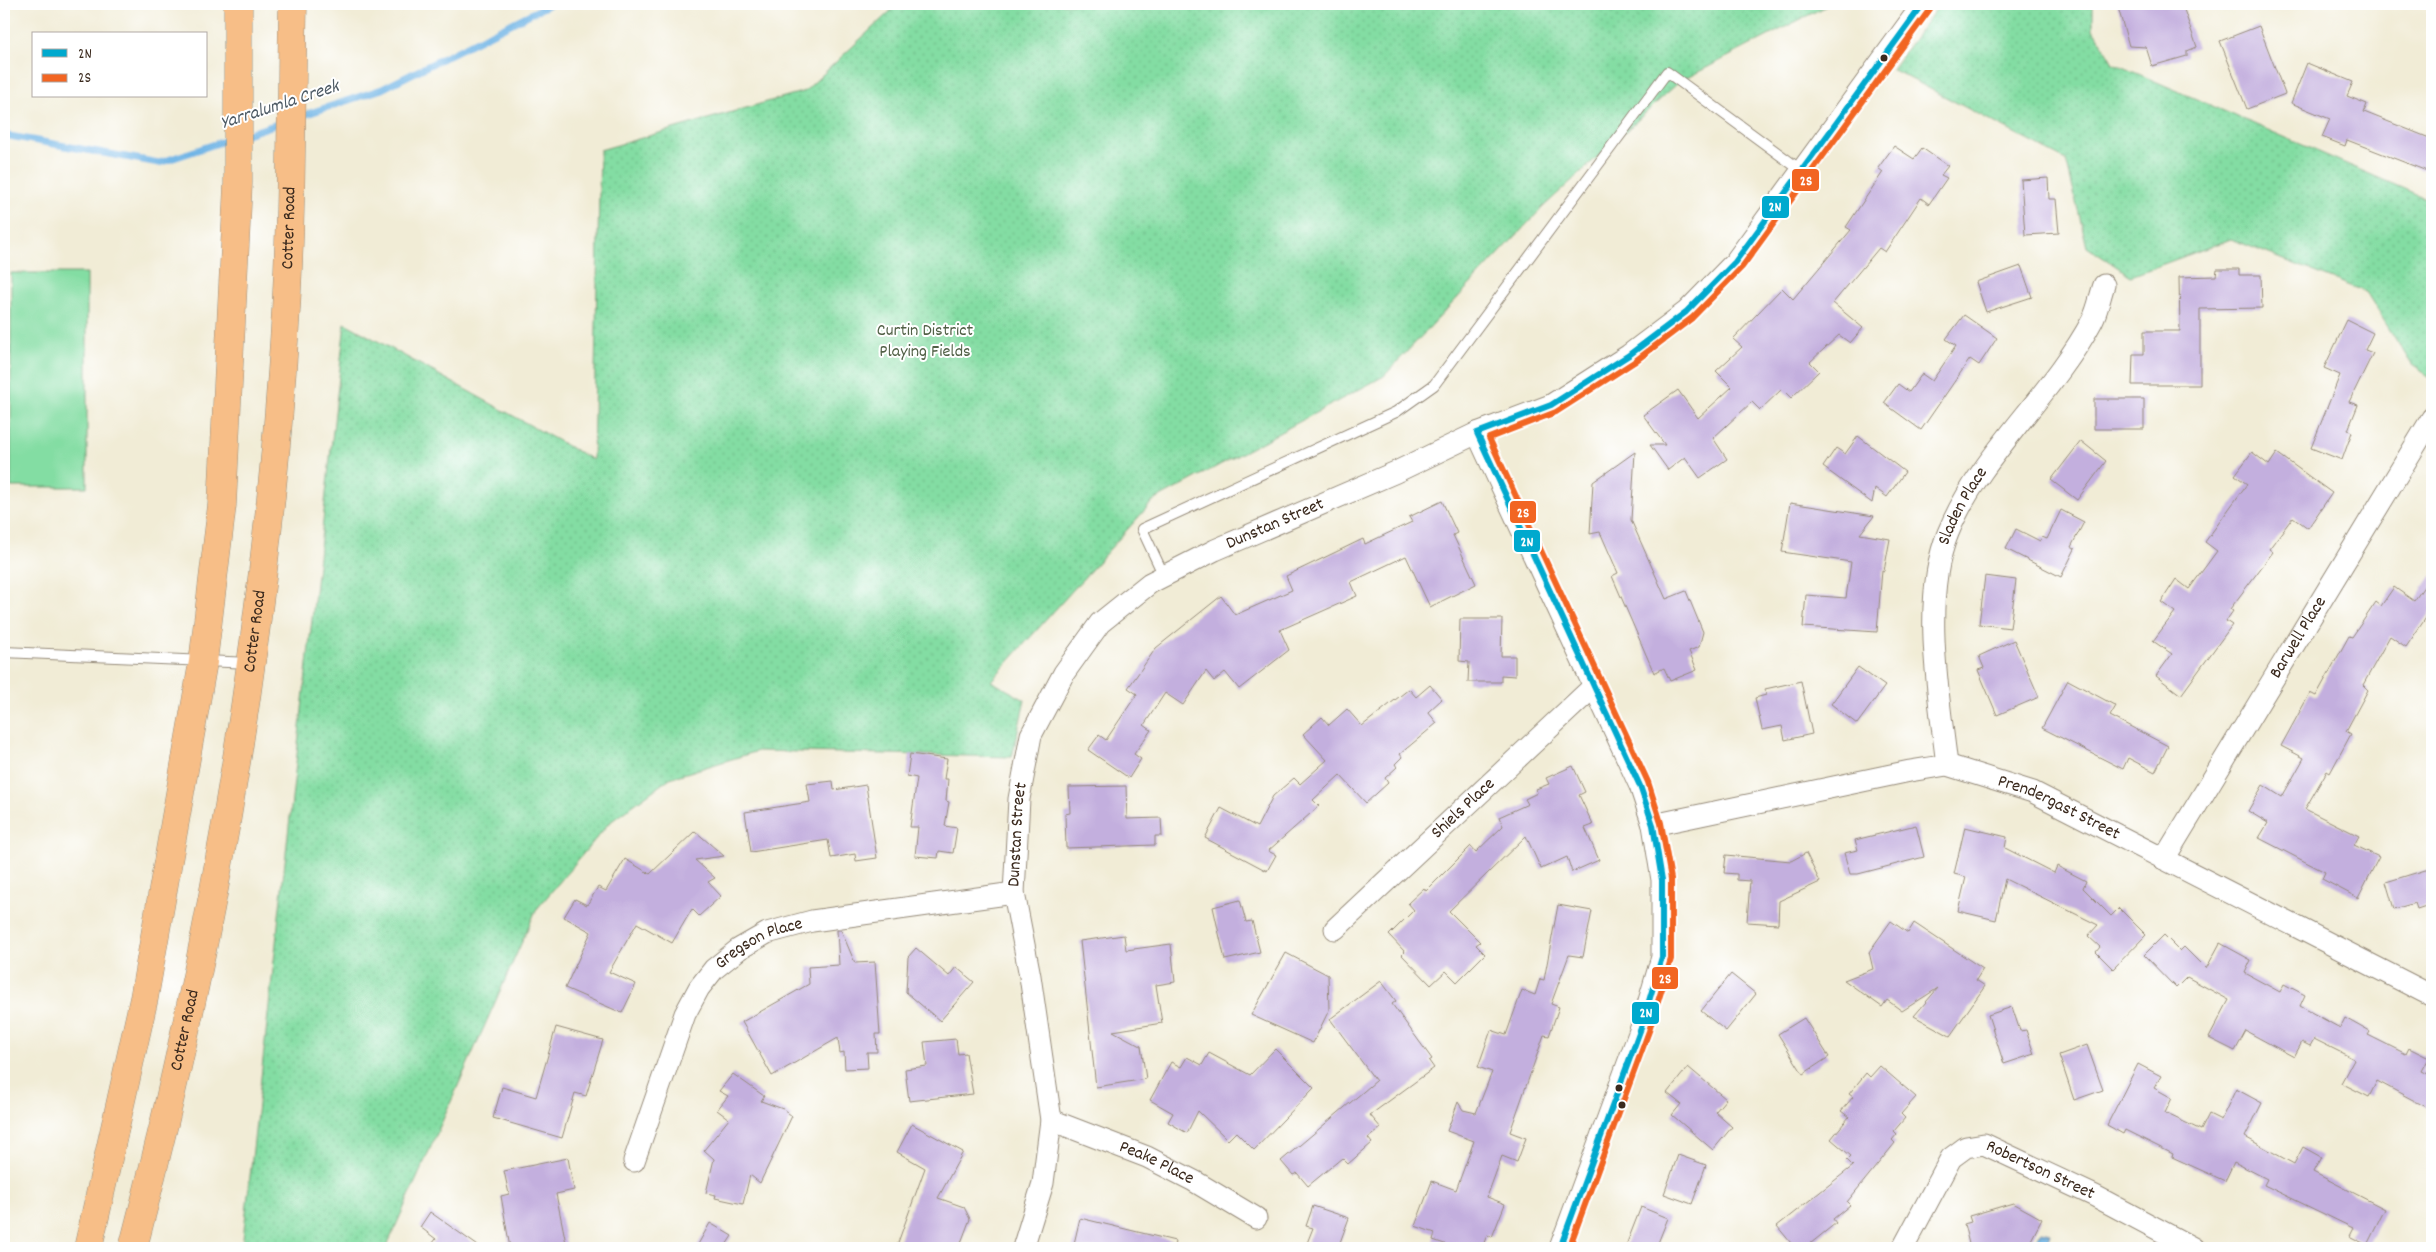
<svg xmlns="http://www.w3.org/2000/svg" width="2436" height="1252" font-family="Dekko,sans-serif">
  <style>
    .green { fill: url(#green-dots); stroke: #5f8460 }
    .pitch { fill: #83dda3; stroke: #5f8460 }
    .water { fill: url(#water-rules); stroke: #546f82 }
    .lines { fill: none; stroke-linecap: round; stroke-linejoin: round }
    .stream { stroke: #6eb4e5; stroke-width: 7 }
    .building { fill: #c3afde }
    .lane-casing { stroke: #968b7a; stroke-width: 12 }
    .street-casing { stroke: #968b7a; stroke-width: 23 }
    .primary-casing { stroke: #968b7a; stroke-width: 29 }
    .lane { stroke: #fff; stroke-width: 10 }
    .street { stroke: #fff; stroke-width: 21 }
    .primary { stroke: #f7be87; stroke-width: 28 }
    .bus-1-casing { stroke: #fff; stroke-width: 10 }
    .bus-2-casing { stroke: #fff; stroke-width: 10 }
    .bus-1 { stroke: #00a9ce; stroke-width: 6 }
    .bus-2 { stroke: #f26522; stroke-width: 6 }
    .bus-dot { fill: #3b2a1e; stroke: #fff; stroke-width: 2 }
    .labels { text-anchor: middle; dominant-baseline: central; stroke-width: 4; stroke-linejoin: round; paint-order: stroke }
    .street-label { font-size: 18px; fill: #3b2a1e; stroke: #fff }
    .park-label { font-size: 18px; fill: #516046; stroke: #fff }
    .water-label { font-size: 19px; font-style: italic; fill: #4d5a64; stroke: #fff }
    .line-badge { stroke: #fff; stroke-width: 2 }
    .badge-label { font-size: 14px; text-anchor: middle; font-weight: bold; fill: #fff }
  </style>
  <defs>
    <pattern id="green-dots" width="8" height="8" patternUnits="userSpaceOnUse" patternTransform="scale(1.25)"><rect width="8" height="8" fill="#83dda3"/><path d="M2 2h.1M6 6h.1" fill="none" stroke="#72be8c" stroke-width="1.8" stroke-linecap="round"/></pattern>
    <pattern id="water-rules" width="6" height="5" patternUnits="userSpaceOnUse" patternTransform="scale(1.25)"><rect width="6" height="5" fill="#6eb4e5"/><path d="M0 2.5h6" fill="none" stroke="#5c93b9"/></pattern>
  </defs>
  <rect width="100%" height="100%" fill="#fff"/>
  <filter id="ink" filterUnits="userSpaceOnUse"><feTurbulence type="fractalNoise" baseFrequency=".02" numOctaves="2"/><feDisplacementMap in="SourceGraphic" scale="10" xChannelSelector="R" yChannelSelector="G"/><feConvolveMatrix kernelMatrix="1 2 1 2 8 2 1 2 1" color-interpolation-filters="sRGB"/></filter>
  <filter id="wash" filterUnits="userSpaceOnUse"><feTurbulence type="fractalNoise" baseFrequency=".0096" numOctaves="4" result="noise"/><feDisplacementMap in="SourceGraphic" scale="20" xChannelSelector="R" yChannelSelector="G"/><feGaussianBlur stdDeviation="1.12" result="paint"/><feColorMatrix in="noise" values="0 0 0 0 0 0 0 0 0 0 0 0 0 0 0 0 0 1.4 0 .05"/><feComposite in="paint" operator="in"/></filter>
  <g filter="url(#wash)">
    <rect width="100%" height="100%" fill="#f1ecd6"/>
    <path class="green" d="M898 4H1830L1679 82 1543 207 1384 376 1153 501 991 681 1025 700 1012 757 758 751 670 778 609 823 536 910 386 1248H242L345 323 593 460 600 150 805 91Z
      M1940 4H2093V29L2113 63 2432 201V378L2412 365 2366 292 2231 239 2131 276 2087 247 2066 160 1892 69Z"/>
    <path class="pitch" d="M11 273H87V487H11Z"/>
    <path class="water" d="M2042 1231 2051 1233 2047 1248H2034L2037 1237Z"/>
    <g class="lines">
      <path class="stream" d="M298 117 382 89 550 4
        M4 135 159 163 233 138
        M244 135 286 121"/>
    </g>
    <g id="blocks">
      <path class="building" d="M2117 4H2182L2197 47 2187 51V56L2152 66 2146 47 2129 46Z
        M2259 26 2285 94 2247 109 2220 41Z
        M2307 63 2353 82 2347 96 2367 104 2364 112 2432 139V173L2347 140 2345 146 2322 137 2330 119 2291 103Z
        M1894 146 1914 159 1922 148 1948 166 1941 175 1947 178 1929 204 1921 198 1885 252 1879 248 1833 303 1863 328 1850 343 1839 335 1810 362 1819 371 1791 398 1782 389 1760 410 1752 402 1713 438 1727 459 1700 478 1685 457 1668 470 1650 445H1665L1643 415 1678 390 1698 418 1732 387 1716 371 1742 347 1733 339 1782 288 1793 299 1851 230 1846 227 1883 172 1878 168Z
        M2048 178 2049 199H2056L2059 233 2025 235 2021 180Z
        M2021 266 2032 297 1986 312 1976 282Z
        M2217 269H2239V275H2261L2262 308 2200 309V385H2132L2133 354H2144V331H2180L2179 277 2216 276Z
        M1964 315 1997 338 1979 365 1970 359 1921 430 1884 403 1898 384 1909 392 1922 374 1932 381 1956 346 1946 339Z
        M2347 320 2373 333 2365 350 2373 353 2349 402 2358 405 2348 430 2352 432 2342 460 2311 448 2340 375 2324 368Z
        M2094 399H2144V429H2094Z
        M1858 436 1905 472 1887 497 1875 488 1872 503 1823 467 1836 448 1845 454Z
        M2081 441 2106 461 2077 500 2051 480Z
        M1635 452 1631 520 1666 599 1686 591 1703 632 1699 647 1689 651 1697 670 1670 681 1664 668 1654 673 1612 576 1618 573 1600 532 1590 534 1593 482Z
        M2252 452 2269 465 2277 453 2332 493 2308 528 2293 517 2269 549 2273 552 2230 609 2233 611 2226 621 2232 625 2181 695 2156 676 2172 654 2153 641 2175 612 2161 602 2176 579 2189 589 2217 551 2205 542 2247 484 2235 475Z
        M1442 501 1457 533 1453 535 1476 584 1430 607 1406 556 1351 582 1357 596 1280 630 1289 650 1239 689 1225 672 1214 681 1206 671 1183 705 1165 693 1144 725 1151 730 1134 754 1141 759 1129 778 1088 750 1099 735 1106 740 1137 694 1128 688 1156 648 1221 596 1235 615 1292 590 1286 576 1363 539 1365 544 1412 522 1409 517Z
        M1790 503 1874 516 1860 534 1890 539 1884 571 1882 570 1877 632 1803 627 1806 595 1846 598 1851 562 1782 552Z
        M2061 510 2084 522 2071 547 2075 549 2061 577 2006 549 2016 529 2040 541 2042 537 2047 539Z
        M2432 575V609L2406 647 2390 636 2363 685 2368 690 2346 731 2351 734 2330 773 2327 771 2305 809 2359 836 2354 845 2379 857 2358 898 2322 879 2325 872 2259 838 2268 823 2248 811 2263 785 2282 797 2304 758 2281 746 2310 693 2316 696 2349 636 2352 637 2376 602 2381 606 2394 587 2414 601Z
        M1985 576 2016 580 2010 628 1979 624Z
        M1460 619H1502L1501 656H1515V676L1501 675V682H1468L1469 662 1459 661Z
        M2014 640 2039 697 1997 715 1978 670 1984 668 1979 656Z
        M1858 667 1885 686 1857 724 1831 704Z
        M2068 680 2116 706 2110 716 2168 746 2155 772 2128 758 2123 769 2042 728Z
        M1801 681 1812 734 1785 740 1782 726 1762 730 1755 698 1766 695 1765 689Z
        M1430 685 1442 699 1428 712 1437 723 1400 754 1402 757 1395 764 1397 767 1385 778 1388 783 1366 803 1340 775 1313 800 1319 806 1268 851 1276 855 1267 871 1205 838 1221 808 1257 827 1273 796 1294 778 1300 784 1327 760 1303 734 1322 717 1329 725 1347 709 1362 726 1409 689 1416 697Z
        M910 754 947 759 944 779H948L946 801 949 802 945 826 957 828 953 853 939 851 938 858 915 856 918 827H910L917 778 907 776Z
        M1573 766 1585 792 1579 795 1593 825 1585 828 1599 860 1572 872 1567 857 1541 869 1526 836 1449 911 1480 942 1476 945 1485 954 1457 982 1446 971 1431 985 1402 955 1405 952 1389 935 1414 910 1408 903 1424 888 1426 891 1471 846 1476 852 1503 826 1499 817 1528 804 1525 799 1537 793 1536 789 1549 784 1546 778Z
        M833 781 834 790 866 785 877 858 856 861 855 854 831 858 828 840 751 852 745 812 810 802 807 784Z
        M1126 786 1127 819 1161 818 1162 836H1155V845L1066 848 1065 814 1070 813 1069 787Z
        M1916 825 1924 857 1858 874H1850L1844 853 1858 850 1855 840Z
        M1965 827 2007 837 2005 848 2054 873 2057 866 2086 881 2083 888 2111 916 2119 908 2146 935 2113 969 2096 952 2100 947 2088 936 2098 925 2005 879 1996 920 1958 911 1966 877 1954 874Z
        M695 831 724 856 695 860 715 878 708 882 721 896 699 916 692 909 672 943 637 923 609 972 636 984 622 1013 565 988 591 932 564 917 575 899 587 905 598 887 606 891 625 859 650 874Z
        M1806 853 1820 882 1779 901 1778 924 1747 922 1750 881 1737 880V874L1724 873 1726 855 1791 861Z
        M2432 868V904L2417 909 2415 903 2394 909 2386 882Z
        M1240 900 1246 922 1252 921 1260 952 1225 960 1213 907Z
        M1558 905 1592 911 1583 957 1569 955 1551 1004 1559 1007 1549 1036 1544 1035 1510 1132 1526 1138 1517 1162 1502 1156 1487 1197 1505 1204 1492 1237 1487 1235 1482 1248H1456L1433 1240 1435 1233 1415 1226 1432 1181 1456 1190 1474 1141 1447 1131 1458 1102 1463 1110 1476 1113 1492 1072 1478 1067 1491 1030 1506 1035 1522 990 1535 995 1540 979 1544 980Z
        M1891 921 1908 933 1914 923 1983 969 1976 980 1985 986 1950 1036 1914 1016 1938 988 1902 1011 1887 1000 1882 1007 1844 980 1873 969 1869 952Z
        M837 930H841L855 963 875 962 880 1034H876L877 1052H867L868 1068 845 1069 844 1052 840 1053 838 1038 772 1076 742 1022 809 984 808 967 839 965Z
        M1124 935 1126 950 1171 944 1175 982 1156 985 1162 1023 1113 1031 1141 1046 1146 1079 1096 1087 1080 941Z
        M2164 935 2180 951 2184 947 2206 969 2220 943 2251 960 2245 973 2280 992 2284 984 2305 995 2300 1006 2340 1028 2345 1018 2370 1032 2368 1035 2406 1054 2409 1048 2429 1058 2422 1071 2432 1076V1110L2377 1081 2369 1097 2341 1083 2354 1059 2314 1039 2310 1046 2302 1042 2294 1057 2246 1031 2235 1051 2209 1038 2229 1000 2187 977 2176 988 2144 955Z
        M916 948 949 976 956 967 974 982 940 1021 906 992 908 957Z
        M1286 953 1328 975 1329 1010 1313 1043 1251 1015Z
        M1731 974 1756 994 1726 1031 1701 1011Z
        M1381 981 1396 1001 1392 1004 1432 1059 1429 1061 1434 1068 1370 1115 1381 1128 1368 1138 1372 1143 1348 1164 1342 1158 1308 1186 1297 1173 1293 1175 1281 1161 1376 1081 1330 1019Z
        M2012 1007 2020 1031 2026 1030 2034 1054 2004 1064 1988 1015Z
        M1804 1018 1829 1057 1803 1074 1778 1034Z
        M556 1027 603 1040 586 1096 575 1093 562 1138 493 1118 502 1087 536 1097Z
        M956 1039 958 1054 966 1053 973 1094 909 1101 905 1069 927 1066 924 1042Z
        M2087 1045 2103 1090 2074 1100 2059 1055Z
        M1275 1049 1314 1088 1254 1150 1236 1132 1228 1140 1198 1111 1187 1133 1168 1122 1173 1113 1150 1100 1171 1062 1181 1067 1187 1057 1202 1065 1209 1053 1250 1075Z
        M2138 1064 2161 1076 2154 1088 2172 1098 2165 1113 2201 1130 2209 1114 2221 1120 2236 1089 2262 1103 2245 1137 2294 1164 2303 1147 2321 1157 2313 1172 2385 1209 2367 1245 2349 1236 2353 1228 2264 1185 2267 1179 2234 1162 2225 1181 2172 1157 2173 1154 2125 1130 2123 1134 2107 1125Z
        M1880 1066 1916 1097 1901 1114 1905 1118 1894 1131 1897 1134 1892 1140 1895 1143 1847 1202 1850 1205 1833 1219 1836 1223 1805 1248H1795L1777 1226 1853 1166 1847 1160 1851 1156 1831 1139 1849 1117 1841 1111 1853 1097 1849 1094 1866 1073 1870 1077Z
        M1688 1067 1726 1099 1715 1112 1732 1127 1713 1150 1672 1115 1681 1104 1667 1093Z
        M733 1074 764 1096 761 1101 783 1109 792 1116 760 1183 750 1175 743 1204 715 1198 716 1195 706 1193 714 1159 704 1150 729 1119 717 1110 728 1096 719 1091Z
        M912 1124 963 1152 938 1198 964 1207 970 1219 959 1248H896L925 1168 897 1152Z
        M1678 1155 1706 1165 1692 1204 1664 1194Z
        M568 1158 574 1190 556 1194 567 1248H510L501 1196 509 1194 504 1171Z
        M2013 1203 2042 1219 2028 1246 2019 1248H1970L1964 1224 1971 1222 1969 1216Z
        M1313 1206 1349 1218 1338 1248H1305L1313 1228 1306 1226Z
        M1641 1207 1668 1218 1656 1248H1625Z
        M430 1212 481 1248H429L436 1239 420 1227Z
        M1080 1218 1175 1241 1174 1248H1073Z
        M710 1223 732 1236 724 1248H696Z"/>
    </g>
  </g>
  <g filter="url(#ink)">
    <use href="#blocks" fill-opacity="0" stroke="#968b7a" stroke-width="1"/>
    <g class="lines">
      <defs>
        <path id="lane" d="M1164 576 1142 529 1396 412 1434 385 1667 72 1802 171
          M4 652 250 663"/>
        <g id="street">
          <path d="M1477 433 1640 786 1653 825 1662 880V957L1641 1028 1560 1248"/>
          <path id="s1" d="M1947 765C1939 697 1921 598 1948 533 1980 454 2052 396 2092 321 2098 310 2100 296 2104 285"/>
          <path id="s2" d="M1653 825 1910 771 1947 765 2033 792 2432 996"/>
          <path id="s3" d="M2164 859 2432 418"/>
          <path id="s4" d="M1335 929 1592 688"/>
          <path id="s5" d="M1051 1120 1147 1157 1194 1181 1256 1218"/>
          <path id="s6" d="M634 1161 685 1014 699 988 714 969 739 949 767 933 812 921 1014 893"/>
          <path id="s7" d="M1023 1248 1043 1183 1051 1120 1030 976 1014 893 1019 799 1031 735 1064 673 1100 623 1150 583 1215 550 1396 472 1477 433 1551 405 1629 355 1686 312 1735 262 1923 4"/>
          <path id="s8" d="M1903 1248 1951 1158 1966 1147 1984 1144 2095 1196 2193 1248"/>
        </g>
        <g id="primary">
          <path d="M88 1248 144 998 203 662 222 505 238 184V4"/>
          <path id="s9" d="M133 1248C212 947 266 637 285 326 292 219 291 111 293 4"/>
        </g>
      </defs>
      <use href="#lane" class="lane-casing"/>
      <use href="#street" class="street-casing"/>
      <use href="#primary" class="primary-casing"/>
      <use href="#lane" class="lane"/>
      <use href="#street" class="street"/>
      <use href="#primary" class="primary"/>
      <defs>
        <path id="bus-1" d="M1560 1248 1641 1028 1662 957V880L1653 825 1640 786 1477 433 1551 405 1629 355 1686 312 1735 262 1923 4"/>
        <path id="bus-2" d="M1569 1248 1649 1031 1671 959V879L1661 823 1648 782 1489 438 1556 412 1634 362 1692 318 1742 267 1930 9"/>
      </defs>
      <use href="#bus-1" class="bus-1-casing"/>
      <use href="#bus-2" class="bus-2-casing"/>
      <use href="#bus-1" class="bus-1"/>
      <use href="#bus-2" class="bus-2"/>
    </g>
  </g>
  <g class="bus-dot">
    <circle cx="1884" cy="58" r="4.5"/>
    <circle cx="1619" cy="1088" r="4.5"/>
    <circle cx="1622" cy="1105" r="4.5"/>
  </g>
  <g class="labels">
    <g class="street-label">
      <text stroke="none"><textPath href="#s9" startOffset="1034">Cotter Road</textPath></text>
      <text stroke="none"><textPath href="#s1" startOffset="265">Sladen Place</textPath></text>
      <text stroke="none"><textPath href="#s7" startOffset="855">Dunstan Street</textPath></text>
      <text stroke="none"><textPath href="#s9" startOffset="629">Cotter Road</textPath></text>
      <text stroke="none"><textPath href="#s3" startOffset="259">Barwell Place</textPath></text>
      <text stroke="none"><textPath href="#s4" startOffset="176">Shiels Place</textPath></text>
      <text stroke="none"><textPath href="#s2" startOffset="420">Prendergast Street</textPath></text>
      <text stroke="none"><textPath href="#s7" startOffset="420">Dunstan Street</textPath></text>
      <text stroke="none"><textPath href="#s6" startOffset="262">Gregson Place</textPath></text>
      <text stroke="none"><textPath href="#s9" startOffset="224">Cotter Road</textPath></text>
      <text stroke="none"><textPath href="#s5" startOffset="114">Peake Place</textPath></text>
      <text stroke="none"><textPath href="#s8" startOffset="201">Robertson Street</textPath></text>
    </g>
    <g class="park-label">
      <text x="925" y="331">Curtin District<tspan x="925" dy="21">Playing Fields</tspan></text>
    </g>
    <g class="water-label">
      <text transform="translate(280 106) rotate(-18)">Yarralumla Creek</text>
    </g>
  </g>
  <g class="line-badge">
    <rect x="1791" y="168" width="29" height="24" rx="5" fill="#f26522"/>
    <rect x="1761" y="195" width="29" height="24" rx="5" fill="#00a9ce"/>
    <rect x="1509" y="500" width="28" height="24" rx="5" fill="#f26522"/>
    <rect x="1513" y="529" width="28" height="24" rx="5" fill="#00a9ce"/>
    <rect x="1651" y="966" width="28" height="24" rx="5" fill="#f26522"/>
    <rect x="1631" y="1001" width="29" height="24" rx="5" fill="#00a9ce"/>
  </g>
  <g class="badge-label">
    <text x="1806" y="185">2S</text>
    <text x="1775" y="211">2N</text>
    <text x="1523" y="517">2S</text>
    <text x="1527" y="546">2N</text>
    <text x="1665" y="983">2S</text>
    <text x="1646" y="1017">2N</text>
  </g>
  <rect width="2436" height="1252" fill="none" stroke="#fff" stroke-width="20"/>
  <rect x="32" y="32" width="175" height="65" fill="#ffffff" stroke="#b1aaa5"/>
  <rect x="42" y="49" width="25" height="8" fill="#00a9ce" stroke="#b1aaa5"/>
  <text x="78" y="58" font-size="15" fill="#3b2a1e">2N</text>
  <rect x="42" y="74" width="25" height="8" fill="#f26522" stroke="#b1aaa5"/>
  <text x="78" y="82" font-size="15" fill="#3b2a1e">2S</text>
</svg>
